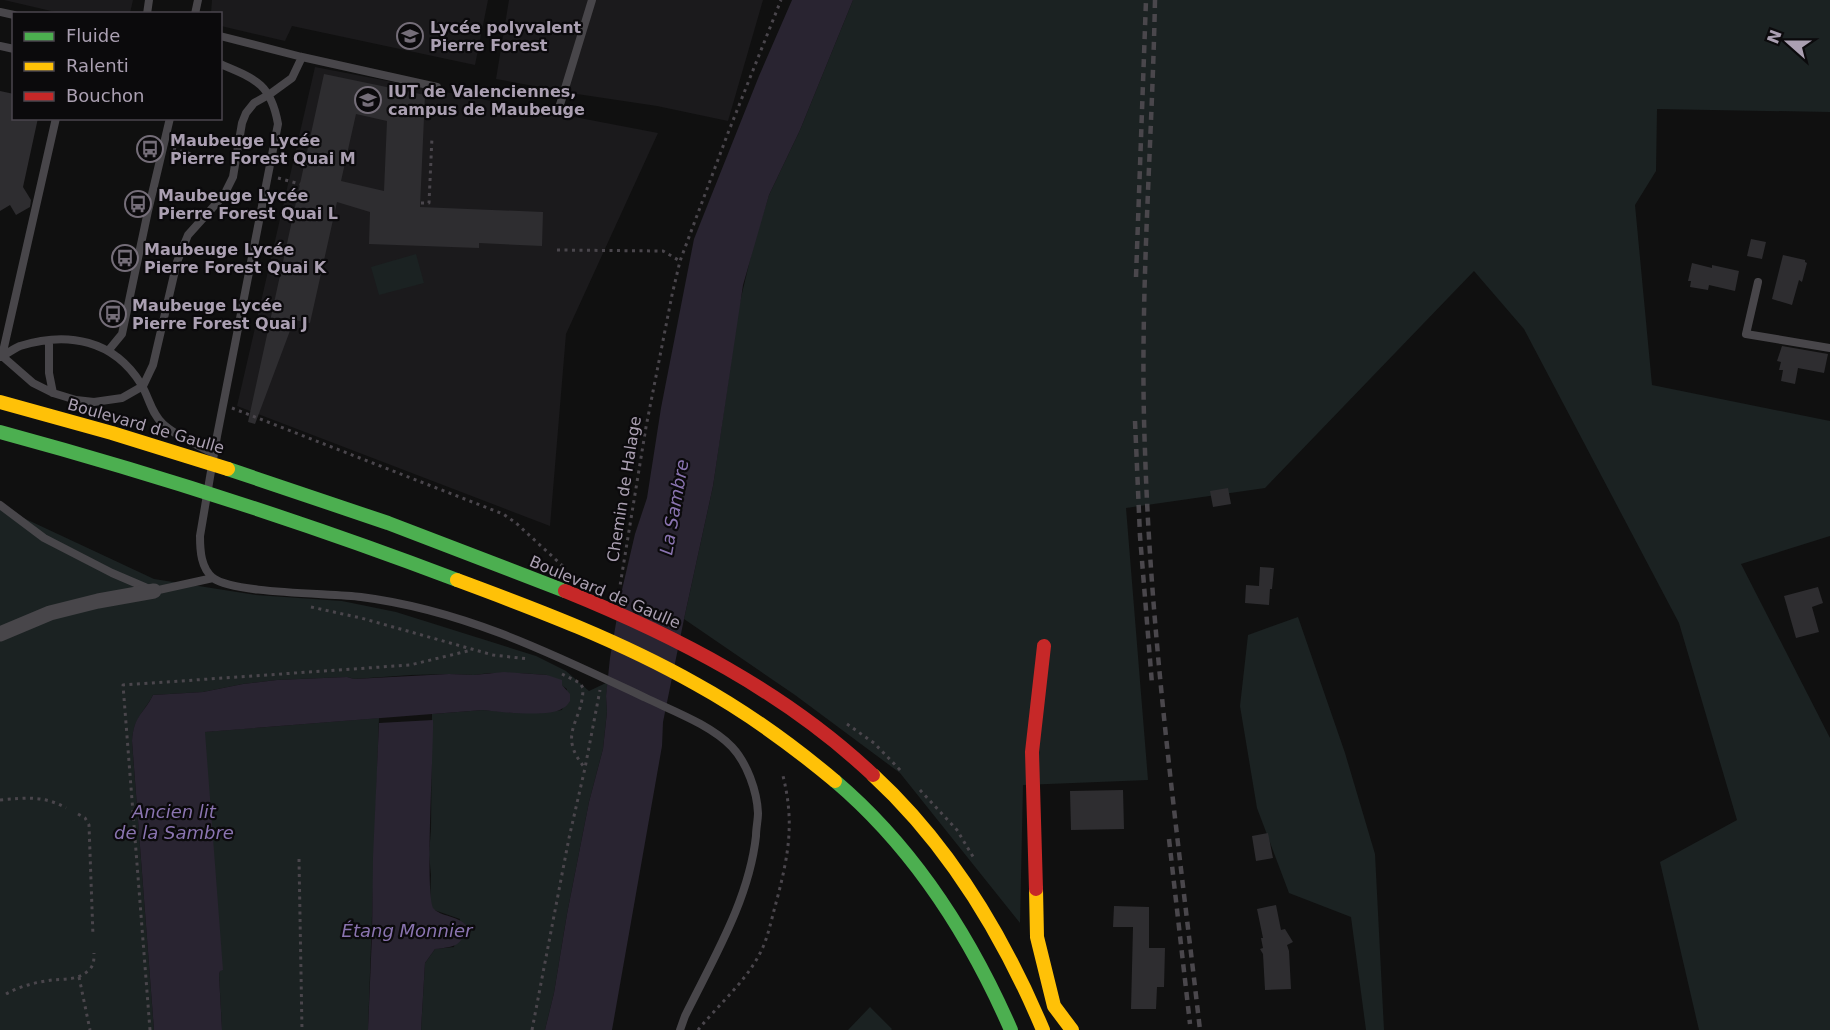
<svg xmlns="http://www.w3.org/2000/svg" width="1830" height="1030" font-family="'DejaVu Sans',sans-serif">
  <style>
    .built { fill: #1b1a1c }
    .green { fill: #1b2222 }
    .water { fill: #292431 }
    .building { fill: #2e2d30; fill-rule: evenodd }
    .lines { fill: none; stroke-linecap: round; stroke-linejoin: round }
    .path { stroke: #4a464c; stroke-width: 3; stroke-dasharray: 3 4.5; stroke-linecap: butt }
    .lane { stroke: #48464a; stroke-width: 8 }
    .street { stroke: #48464a; stroke-width: 15 }
    .fast { stroke: #4caf50; stroke-width: 14 }
    .slow { stroke: #ffc107; stroke-width: 14 }
    .jam { stroke: #c62828; stroke-width: 14 }
    .rail { stroke: #4a474c; stroke-width: 4.5; stroke-dasharray: 8 6; stroke-linecap: butt }
    .labels { text-anchor: middle; dominant-baseline: central; stroke-width: 4.5; stroke-linejoin: round; paint-order: stroke }
    .poi-label { font-size: 16px; font-weight: bold; fill: #aba0b2; stroke: #0b0a0c; text-anchor: start }
    .street-label { font-size: 16px; fill: #aba0b2; stroke: #0b0a0c }
    .water-label { font-size: 18px; font-style: italic; fill: #8a74b0; stroke: #0b0a0c }
  </style>
  <rect width="100%" height="100%" fill="#101010"/>
  <path class="built" d="M4 0H133L130 13 64 14Z
    M212 0H488L475 65 292 26 285 41 221 26 220 14 211 13Z
    M509 0H763L728 121 657 106 577 94 496 79Z
    M315 67 658 133 566 334 550 526 237 406Z"/>
  <path class="green" d="M853 0H1830V112L1657 109 1656 171 1635 205 1652 385 1830 421V536L1741 564 1830 738V1030H1699L1660 862 1737 820 1679 623 1524 329 1474 271 1265 488 1126 508 1148 780 1023 785 1020 923 900 773 795 695 684 619 713 486 739 306 755 239 769 195 800 130Z
    M416 254 424 283 379 295 371 267Z
    M0 507 154 579 256 595 342 601 396 612 536 656 566 671 589 691 608 682 606 696 607 712 603 749 589 802 567 914 554 993 545 1030H421L425 963 435 949 454 947 460 919 434 910 430 904 431 875 429 854 431 829 432 714 483 710 518 713H537L562 710 567 689 547 675 520 673H490L474 675 449 674 411 675 354 679 347 677 277 680 243 684 203 692 153 695C143 714 134 717 132 741L154 1030H0Z
    M1298 617 1345 753 1375 854 1384 1030H1366L1351 917 1289 893 1257 808 1240 706 1248 635Z
    M379 718 368 1030H222L219 975 220 971 204 732Z
    M870 1007 892 1029 891 1030H848Z"/>
  <path class="water" d="M792 0H853L800 130 769 195 743 285 713 486 684 619 663 722 662 746 612 1030H545L554 993 567 914 589 802 603 749 607 712 606 696 610 658 621 594 635 534 647 498 661 408 694 239 759 76Z
    M504 672 547 675 562 680V685L570 694V701C568 704 566 707 563 708 550 718 500 712 483 710L205 732 223 970 220 971 219 975 222 1030H154L132 741C134 715 143 715 153 695L203 692 243 684 277 680 347 677 354 679 449 674 474 675Z
    M433 720C434 744 424 901 434 909 442 917 456 915 466 925 463 946 455 947 435 949L425 963 421 1030H368L372 934 373 857 379 723Z"/>
  <path class="building" d="M324 74 425 95 420 207 543 212 542 246 479 243V248L369 244 370 212 337 202 310 323 294 320 255 424 248 422ZM356 114 387 121 384 191 341 181Z
    M0 91 14 94V118H38L23 187 31 200 30 207 16 215 10 205 0 211Z
    M1751 239 1766 242 1762 259 1747 256Z
    M1783 255 1805 260V262L1807 263 1802 282 1799 280 1792 305 1772 299Z
    M1692 263 1712 268V265L1739 271 1735 291 1709 285 1708 290 1690 287 1691 281H1688Z
    M1782 346 1828 354 1824 373 1798 368 1795 384 1781 381 1783 370H1779L1781 362 1777 361Z
    M1228 488 1231 504 1213 507 1210 491Z
    M1260 567 1274 568 1272 589H1270L1269 605 1245 603 1246 585 1259 586Z
    M1818 587 1823 603 1812 607 1819 632 1796 638 1784 596Z
    M1123 790 1124 829 1071 830 1070 791Z
    M1268 833 1273 858 1256 861 1252 836Z
    M1276 905 1281 930 1285 929 1293 942 1287 945 1289 951 1291 989 1265 990 1263 954 1260 949 1263 948 1261 938H1263L1257 909Z
    M1114 906 1149 907V948H1165L1164 987H1157L1156 1009H1131L1133 927H1113Z"/>
  <g class="lines">
    <path class="path" d="M173 149 225 163
      M278 178 300 184
      M421 203H429L432 137
      M557 250 663 251 680 261
      M232 408 503 514 516 523 566 569
      M619 592 646 427 672 295 680 261 728 133 781 0
      M311 607 361 618 493 655 529 659
      M562 674 580 683 583 688C583 723 556 733 585 768
      M847 724 874 743 903 773
      M920 790 957 830 975 860
      M0 800C25 798 43 795 66 808
      M78 814 85 818 89 825 93 936
      M299 859 302 1030
      M79 977 90 1030
      M6 994C20 986 37 982 52 980 65 979 79 980 89 970 94 965 94 960 94 953
      M150 1030 123 685 410 665 472 650
      M532 1030 569 838 585 768 600 690
      M698 1030C719 1004 749 979 763 947 769 933 772 917 776 903 789 854 795 821 782 772"/>
    <path class="lane" d="M0 12 14 15
      M147 14 149 0
      M195 14 198 0
      M220 36 302 57 437 87
      M0 46 14 49
      M220 64C256 79 271 84 278 124L217 436 200 536C200 551 201 568 213 578 235 594 330 593 361 597 464 610 553 654 646 698 673 711 711 725 732 747 747 763 757 791 758 813 758 820 756 828 756 836 749 900 713 959 685 1016L680 1030
      M559 108 592 0
      M1758 282 1746 334 1830 348
      M49 340V373L53 393
      M108 351 122 334 148 211 170 118
      M2 356 33 383 53 393 76 400 94 402 122 398 143 386 153 365 177 262 188 235 224 195 233 177 242 123 246 113 254 103 270 94 292 78 302 57
      M2 356 56 118
      M0 357C7 354 13 349 20 346 68 331 114 340 141 384 149 397 151 413 163 424 176 436 195 444 211 452
      M0 505 44 538 112 573 154 591 213 578"/>
    <path class="street" d="M0 634 50 613 98 601 154 591"/>
    <path class="fast" d="M0 432C155 474 307 523 457 580
      M228 469 388 523 565 591
      M835 781C914 848 970 936 1011 1030"/>
    <path class="slow" d="M0 402 112 433 228 469
      M457 580C538 610 620 641 696 684 745 711 792 745 835 781
      M873 775C949 845 1003 935 1043 1030
      M1036 889 1037 937 1054 1006 1072 1030"/>
    <path class="jam" d="M565 591C676 636 785 692 873 775
      M1036 889 1032 752 1044 646"/>
    <path class="rail" d="M1155 0C1152 150 1139 301 1145 451 1151 645 1178 838 1200 1030
      M1136 277 1146 0
      M1135 421 1140 536 1152 684
      M1169 839 1190 1024"/>
  </g>
  <defs>
    <symbol id="school-ring" viewBox="-11 -11 22 22"><circle r="9.5" fill="#0b0a0c" stroke="#756e79" stroke-width="1.5"/><path d="M0-5L7-2L0 1L-7-2ZM-4 1L0 2.5L4 1V4Q0 6-4 4Z" fill="#756e79"/></symbol>
    <symbol id="university-ring" viewBox="-11 -11 22 22"><circle r="9.5" fill="#0b0a0c" stroke="#756e79" stroke-width="1.5"/><path d="M0-5L7-2L0 1L-7-2ZM-4 1L0 2.5L4 1V4Q0 6-4 4Z" fill="#756e79"/></symbol>
    <symbol id="bus-ring" viewBox="-11 -11 22 22"><circle r="9.5" fill="#0b0a0c" stroke="#756e79" stroke-width="1.5"/><path d="M-5-6H5V4H4V6H2V4H-2V6H-4V4H-5ZM-3.5-4V0h7V-4ZM-3.5 1.2v1.5H-2V1.2ZM2 1.2v1.5H3.5V1.2Z" fill="#756e79"/></symbol>
  </defs>
  <g fill-rule="evenodd">
    <use href="#school-ring" x="395" y="21" width="30" height="30"/>
    <use href="#university-ring" x="353" y="85" width="30" height="30"/>
    <use href="#bus-ring" x="135" y="134" width="30" height="30"/>
    <use href="#bus-ring" x="123" y="189" width="30" height="30"/>
    <use href="#bus-ring" x="110" y="243" width="30" height="30"/>
    <use href="#bus-ring" x="98" y="299" width="30" height="30"/>
  </g>
  <g class="labels">
    <g class="poi-label">
      <text x="430" y="27">Lycée polyvalent<tspan x="430" dy="18">Pierre Forest</tspan></text>
      <text x="388" y="91">IUT de Valenciennes,<tspan x="388" dy="18">campus de Maubeuge</tspan></text>
      <text x="170" y="140">Maubeuge Lycée<tspan x="170" dy="18">Pierre Forest Quai M</tspan></text>
      <text x="158" y="195">Maubeuge Lycée<tspan x="158" dy="18">Pierre Forest Quai L</tspan></text>
      <text x="144" y="249">Maubeuge Lycée<tspan x="144" dy="18">Pierre Forest Quai K</tspan></text>
      <text x="132" y="305">Maubeuge Lycée<tspan x="132" dy="18">Pierre Forest Quai J</tspan></text>
    </g>
    <g class="street-label">
      <text transform="translate(146 426) rotate(16)">Boulevard de Gaulle</text>
      <text transform="translate(624 489) rotate(-81)">Chemin de Halage</text>
      <text transform="translate(605 592) rotate(23)">Boulevard de Gaulle</text>
    </g>
    <g class="water-label">
      <text transform="translate(674 507) rotate(-80)">La Sambre</text>
      <text x="174" y="811">Ancien lit<tspan x="174" dy="21">de la Sambre</tspan></text>
      <text x="407" y="930">Étang Monnier</text>
    </g>
  </g>
  <rect x="12" y="12" width="210" height="108" fill="#0b0a0c" stroke="#4b464e" stroke-width="1.5"/>
  <rect x="24" y="32" width="30" height="9" fill="#4caf50" stroke="#4b464e" stroke-width="1.5"/>
  <text x="66" y="42" font-size="18" fill="#aba0b2">Fluide</text>
  <rect x="24" y="62" width="30" height="9" fill="#ffc107" stroke="#4b464e" stroke-width="1.5"/>
  <text x="66" y="72" font-size="18" fill="#aba0b2">Ralenti</text>
  <rect x="24" y="92" width="30" height="9" fill="#c62828" stroke="#4b464e" stroke-width="1.5"/>
  <text x="66" y="102" font-size="18" fill="#aba0b2">Bouchon</text>
  <g transform="translate(1788 42) rotate(291)" stroke="#0b0a0c" stroke-width="4.5" paint-order="stroke">
  <path d="M0-4.5L10 22L0 15L-10 22Z" fill="#aba0b2"/>
  <text y="-9" font-size="16" font-weight="bold" text-anchor="middle" fill="#aba0b2">N</text>
  </g>
</svg>
